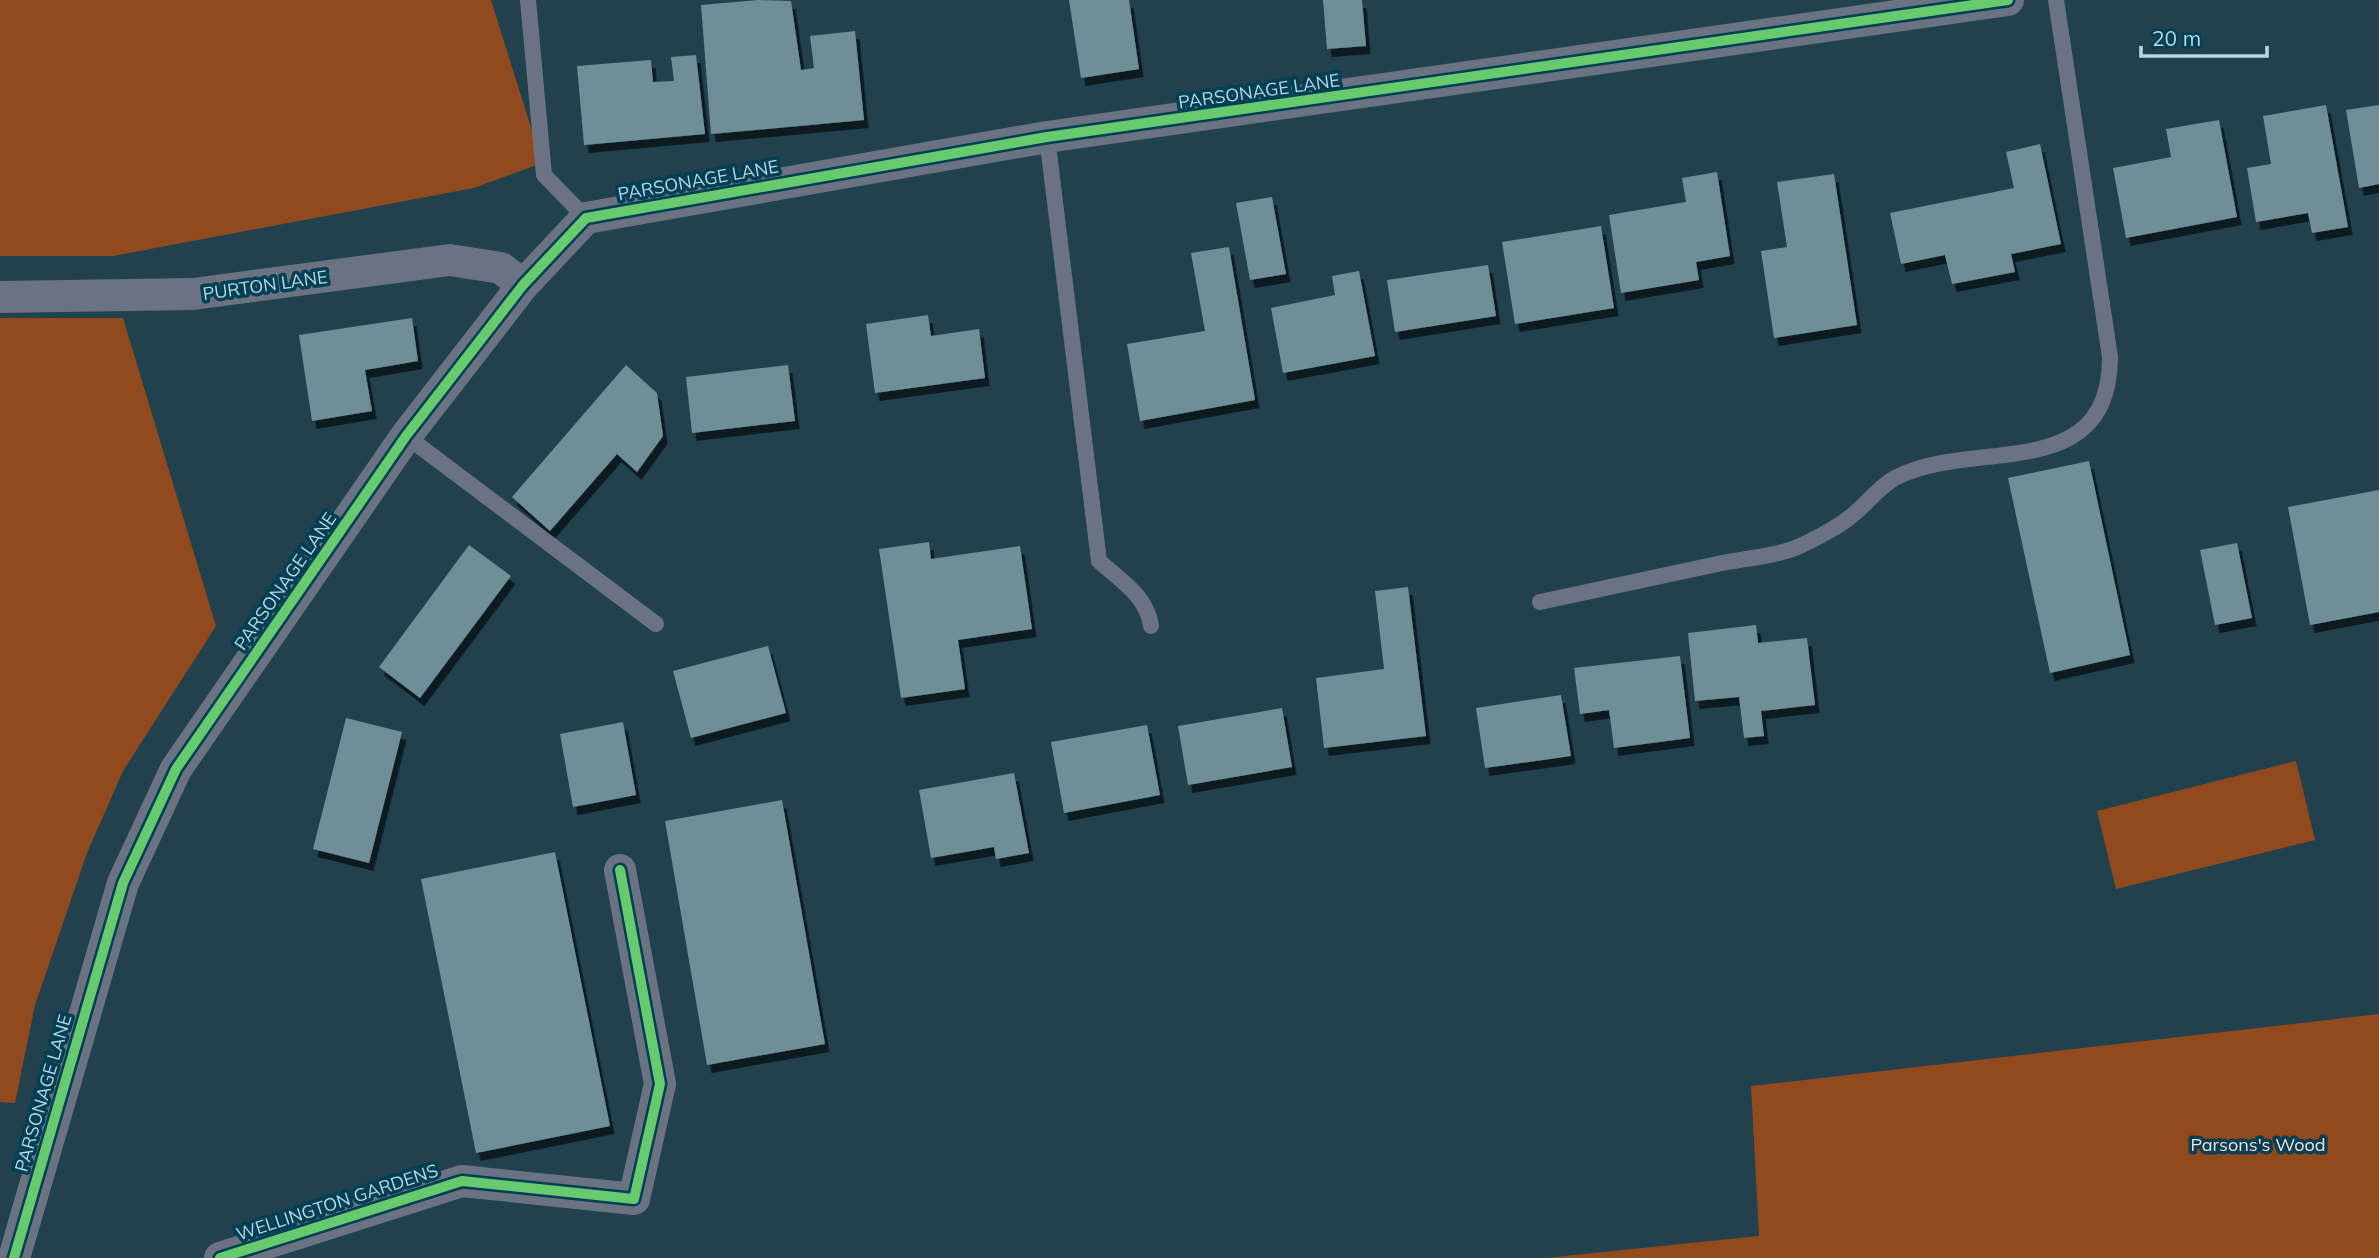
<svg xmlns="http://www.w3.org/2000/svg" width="2379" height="1258" font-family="Mulish,sans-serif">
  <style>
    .green { fill: #914a1d }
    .building { fill: #6e8f97; filter: url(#shadow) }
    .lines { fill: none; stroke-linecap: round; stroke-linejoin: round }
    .service { stroke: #6b7383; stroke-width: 16 }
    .minor { stroke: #6b7383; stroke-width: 32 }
    .cycleway-casing { stroke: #003f54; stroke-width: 15 }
    .cycleway { stroke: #67ca6e; stroke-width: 10 }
    .labels { text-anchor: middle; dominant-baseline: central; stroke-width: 7; stroke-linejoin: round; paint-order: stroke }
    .street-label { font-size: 18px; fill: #bbd6e3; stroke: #003f54 }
    .park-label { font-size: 18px; fill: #f9ddcf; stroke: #003f54 }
  </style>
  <defs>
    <filter id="shadow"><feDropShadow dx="4.5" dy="8" stdDeviation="0" flood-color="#0009"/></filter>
  </defs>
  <rect width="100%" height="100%" fill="#20414d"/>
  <path class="green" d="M0 0H491L542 163 474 188 113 256H0Z
    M0 318H123L216 626 123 771 87 853 35 1005 15 1103 0 1102Z
    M2296 761 2315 840 2116 889 2097 811Z
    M2379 1014V1258H1545L1759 1236 1751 1086Z"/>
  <path class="building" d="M759 0 791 1 801 70 814 68 810 36 855 31 864 120 711 134 701 5Z
    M1069 0H1129L1139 69 1081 78Z
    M1323 0H1362L1366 46 1327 49Z
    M696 55 705 134 584 145 577 66 651 60 653 82 674 81 671 57Z
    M2326 105 2348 227 2312 233 2308 213 2256 222 2247 168 2271 164 2263 116Z
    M2379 105V184L2359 188 2346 110Z
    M2219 120 2237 217 2126 238 2113 168 2171 157 2166 129Z
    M2040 144 2061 244 2011 254 2015 272 1952 284 1945 255 1901 264 1890 213 2014 188 2006 152Z
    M1717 172 1730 256 1696 262 1699 280 1621 293 1609 215 1686 202 1682 178Z
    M1834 174 1857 325 1774 338 1761 251 1787 247 1777 182Z
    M1272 197 1286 274 1250 280 1236 203Z
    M1601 226 1614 308 1515 324 1502 242Z
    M1229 247 1255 400 1140 421 1127 344 1205 331 1191 253Z
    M1488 265 1496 316 1395 332 1387 280Z
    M1359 271 1375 356 1283 373 1271 308 1335 295 1332 276Z
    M928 315 931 336 979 329 985 378 875 393 866 324Z
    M412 318 418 361 365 370 372 411 312 421 299 335Z
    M626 365 657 393 663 436 637 472 617 454 550 531 512 497Z
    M788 365 795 421 692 433 686 377Z
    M2089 461 2130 655 2050 673 2008 478Z
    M2379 490V612L2310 625 2288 507Z
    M929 542 931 559 1020 546 1032 629 958 640 965 689 901 698 879 549Z
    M2237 543 2252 618 2215 625 2200 550Z
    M469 545 511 576 420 698 379 667Z
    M1408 587 1426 736 1324 748 1316 678 1384 669 1375 591Z
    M1756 625 1758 643 1807 638 1815 705 1761 711 1764 736 1744 738 1739 697 1695 701 1688 633Z
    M768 646 786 713 691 738 673 671Z
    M1680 656 1690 738 1614 748 1609 710 1580 714 1574 668Z
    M1561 695 1571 756 1485 768 1476 708Z
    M1282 708 1292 767 1188 785 1178 726Z
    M346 718 402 732 369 863 313 849Z
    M623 722 636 795 573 807 560 734Z
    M1147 725 1160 795 1064 813 1051 742Z
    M1014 773 1029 853 996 859 994 847 931 858 919 790Z
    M782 800 825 1044 707 1065 665 821Z
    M555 852 610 1126 476 1153 421 879Z"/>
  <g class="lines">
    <path class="service" d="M528 0 544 175 586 218
      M1047 137 1099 561C1120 580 1147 596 1151 626
      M406 436 656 624
      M1540 602C1601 589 1662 576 1722 563 1747 558 1778 556 1800 546 1817 538 1841 526 1855 513 1868 502 1879 487 1895 478 1970 437 2110 487 2110 357L2056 0"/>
    <path class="minor" d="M0 297 193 294 450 260 501 268 523 285
      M14 1258 123 883 176 769 406 436 523 285 586 218 1047 137 2008 0
      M220 1258 462 1181 634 1199 660 1084 620 870"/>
    <defs>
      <path id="cycleway" d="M14 1258 123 883 176 769 406 436 523 285 586 218 1047 137 2008 0
        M220 1258 462 1181 634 1199 660 1084 620 870"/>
    </defs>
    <use href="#cycleway" class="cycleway-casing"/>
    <use href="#cycleway" class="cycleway"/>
  </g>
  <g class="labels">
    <g class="street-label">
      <text transform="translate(1259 91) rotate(-8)">PARSONAGE LANE</text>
      <text transform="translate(698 180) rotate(-10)">PARSONAGE LANE</text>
      <text transform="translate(265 285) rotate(-8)">PURTON LANE</text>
      <text transform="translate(285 581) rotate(-55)">PARSONAGE LANE</text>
      <text transform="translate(43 1093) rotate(-74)">PARSONAGE LANE</text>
      <text transform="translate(337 1202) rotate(-18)">WELLINGTON GARDENS</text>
    </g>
    <g class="park-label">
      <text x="2258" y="1144">Parsons's Wood</text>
    </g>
  </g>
  <path d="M2141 46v10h126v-10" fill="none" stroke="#bbd6e3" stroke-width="3.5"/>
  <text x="2152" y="46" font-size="21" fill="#bbd6e3" stroke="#003f54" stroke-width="5" paint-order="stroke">20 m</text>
</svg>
